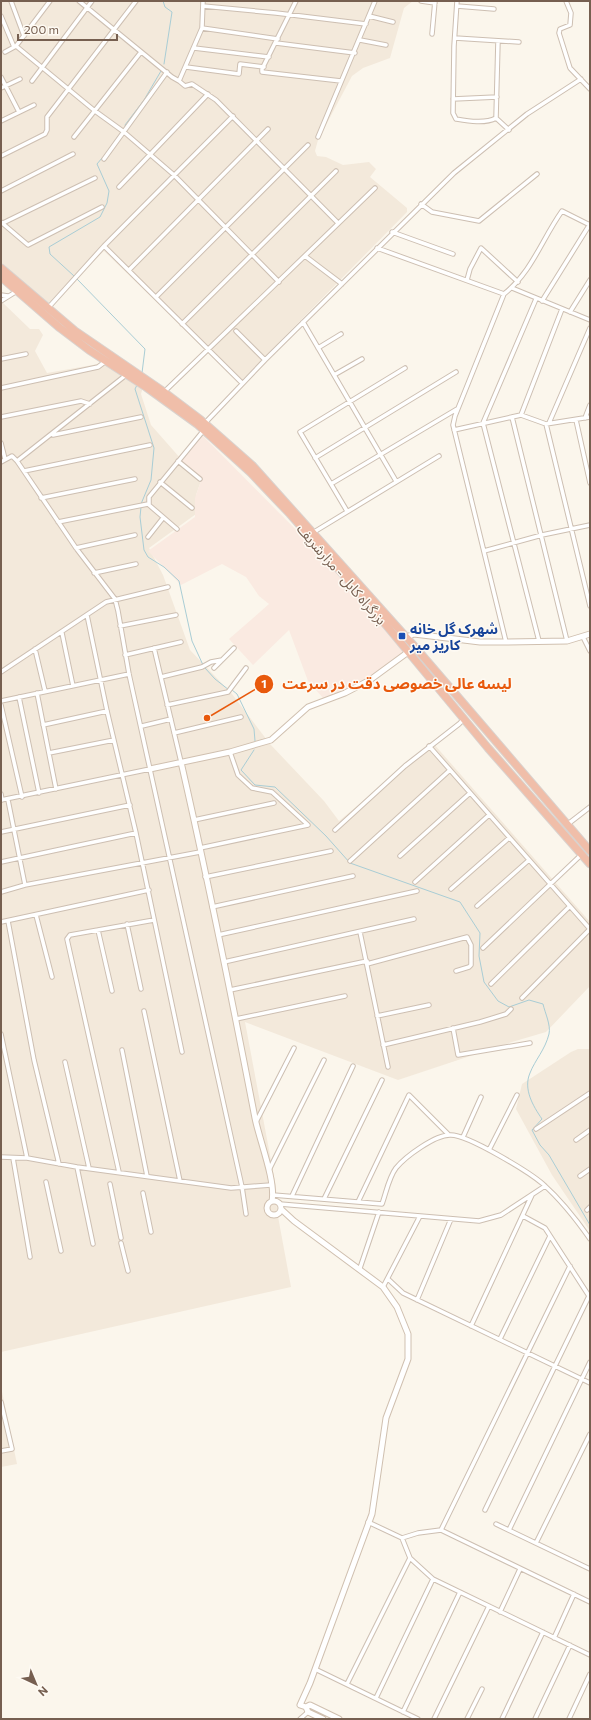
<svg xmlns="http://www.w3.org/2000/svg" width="591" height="1720" font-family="Commissioner,'Noto Sans Arabic',sans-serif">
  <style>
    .residential { fill: #f3e9db }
    .commercial { fill: #faeae1 }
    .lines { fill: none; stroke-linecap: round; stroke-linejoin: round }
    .stream { stroke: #a9cdd5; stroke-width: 1 }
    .street-casing { stroke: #cdbfb2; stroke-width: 5.5 }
    .secondary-casing { stroke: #d0c0b0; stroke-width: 7 }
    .highway-casing { stroke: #d9d2ce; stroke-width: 9 }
    .street { stroke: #fff; stroke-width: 3.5 }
    .secondary { stroke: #fff; stroke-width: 5 }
    .highway { stroke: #f0bea9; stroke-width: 7 }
    .transit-dot { fill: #1a4fb4; stroke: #fefaf3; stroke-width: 1.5 }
    .labels { text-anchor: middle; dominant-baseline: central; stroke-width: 3; stroke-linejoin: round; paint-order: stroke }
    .street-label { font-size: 14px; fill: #765f50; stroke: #fefaf3 }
    .transit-label { font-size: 14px; font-weight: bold; fill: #164399; stroke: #fefaf3; text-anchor: start }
    .leader { fill: none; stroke: #e8590c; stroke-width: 1.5 }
    .callout-dot { fill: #e8590c; stroke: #fefaf3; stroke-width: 1.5 }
    .mark-label { font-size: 12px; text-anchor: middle; font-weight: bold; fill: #fff }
    .callout-label { font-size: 15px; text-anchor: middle; font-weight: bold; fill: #e8590c; stroke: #fefaf3; stroke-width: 3; stroke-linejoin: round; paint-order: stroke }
  </style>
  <rect width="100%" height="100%" fill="#fbf6ec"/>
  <path class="residential" d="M1 1H413L404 8 390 58 363 68 352 76 318 140 315 151 317 156 326 157 343 165 369 162 376 169 370 177 407 208V212L240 382 104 251 46 306 1 265Z
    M1 301 30 329H39L43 335 35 351 47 373 104 363 143 387 141 394 151 425 181 459 203 475 196 495V514L149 548 163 575 190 650 232 694 270 744 324 801 339 821 433 743 590 922V986L546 1032 512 1042 398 1080 245 1022 276 1187 277 1211 291 1287 1 1352Z
    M578 1049H590V1231L552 1175 516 1109 522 1084 571 1052Z
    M1 1387 17 1464 1 1467Z"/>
  <path class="commercial" d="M202 435 321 555 404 651 371 677 341 693 323 698 308 681 289 630 253 665 229 639 269 604 259 596 246 577 222 564 181 585 148 551 195 517V498L202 478 180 462Z"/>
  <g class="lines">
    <path class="stream" d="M163 1 165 7 172 12 164 64
      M125 125 144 100 161 71
      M107 152 119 135
      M74 276 50 254 49 247 100 217 107 203 109 191 97 164 102 158
      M77 279 145 349 142 373
      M137 385 135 389 154 448 151 480 141 504
      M141 507 140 517 144 550 148 557 164 567 179 581 192 641 203 665
      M205 668 215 679 229 690
      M232 690 237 694 254 729 255 741
      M254 750 241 770 255 785 275 787 326 836 350 863 460 902 480 933 479 956 484 982 498 1001 509 1007 529 1000 543 1004C545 1013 551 1025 549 1034 545 1050 535 1060 530 1073 523 1089 533 1106 542 1119L532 1130 540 1145 549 1155 590 1225"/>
    <defs>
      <path id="street" d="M11 1 24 36
        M79 1 172 77 179 81 185 86 192 84 216 100 338 223
        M296 1 262 69V72L341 81
        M421 1 435 3
        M457 1 454 46 453 113 456 119C468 121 485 124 496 118L509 130
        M566 1 571 13 570 25 560 29 559 33 570 68 590 89
        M203 6 276 13 366 24
        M457 6 494 9
        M1 16 14 47
        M369 16 393 22
        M202 28 278 39
        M432 34 435 1
        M455 38 519 42
        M360 40 386 45
        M276 43 355 53
        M16 46 95 111 124 132 174 175 279 282
        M194 48 269 57
        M5 52 16 46 50 1
        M186 67 239 74 240 64 264 67
        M1 77 19 112
        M32 81 92 1
        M179 81 202 28 203 1
        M1 88 20 79
        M453 99 497 97
        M496 118 498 41
        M1 121 34 105
        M74 137 141 52
        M318 137 375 1
        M1 156 45 134 47 130V117L136 1
        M104 159 167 72
        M119 187 208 94
        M1 191 73 154
        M421 204 432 212 479 221 537 174
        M1 222 28 245 102 207
        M3 223 95 178
        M392 232 453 254
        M104 246 242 383
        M377 248 504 294
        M305 256 342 284
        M129 270 268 129
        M467 280 470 269 481 248 518 282
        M512 288 590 320
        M1 295 8 296
        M156 297 308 145
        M536 299 483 423 539 641
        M1 301 17 291
        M542 301 590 224
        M48 308 104 246 233 116
        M570 312 590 280
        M303 322 396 481
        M182 324 336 171
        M236 331 265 360
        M318 348 341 334
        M1 359 26 354
        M334 375 362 359
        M1 388 98 367 106 361
        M164 392 375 188
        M521 415 562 309
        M1 417 81 401 90 404
        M512 417 567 641
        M585 418 590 405
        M576 420 590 483
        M205 423 265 360 454 173 527 114 581 79
        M549 423 590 328
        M546 424 590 606
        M454 430 521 415 546 424 590 417
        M53 435 141 417
        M1 443 5 459
        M315 458 456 372
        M17 461 126 375
        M178 461 200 479
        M1 462 12 456 17 461 76 548 115 599 118 611 129 674 242 1187 246 1214
        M24 471 150 445
        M160 482 192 508
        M331 484 457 409
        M41 498 135 479
        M347 511 300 432 405 368
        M58 522 148 504
        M177 529 149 505V497L204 430
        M314 532 439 456
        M148 537 163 518
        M76 548 135 535
        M484 551 542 535 590 525
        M94 573 136 564
        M87 615 107 711 136 833 182 1052
        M120 626 176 615
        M62 633 73 686
        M583 637 590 651
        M506 642 453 425 455 416 504 294C532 272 542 239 562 211L590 225
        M154 648 181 762
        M35 649 45 691
        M125 655 181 642
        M214 668 234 648
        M1 672 106 602 168 587
        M161 677 202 667 211 662 222 660
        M37 693 56 789
        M19 697 39 793
        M1 701 129 674
        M1 705 22 797
        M167 705 228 692 246 668
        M43 725 107 711
        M142 726 171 719
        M174 733 241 717
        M429 746 590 929
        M49 753 114 740
        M1 794 2 800
        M1 800 150 769
        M8 800 25 885
        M194 820 274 803
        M568 824 590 807
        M335 830 405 766 459 724 464 719
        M1 832 130 805
        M200 848 308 825 272 792 252 788 238 775 230 752
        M400 856 470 793
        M350 861 450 770
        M1 862 136 833
        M205 877 331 851
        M415 882 489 815
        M451 889 509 838
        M1 892 25 885 200 852
        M477 906 529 860
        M212 907 353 876
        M36 915 52 977
        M8 921 34 1060 59 1164
        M1 922 149 890
        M127 924 141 989
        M98 930 112 991
        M360 932 388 1067
        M218 935 417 891
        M483 948 581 855
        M224 962 414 919
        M367 964 467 937 471 945V965L469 967 456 971
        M491 984 569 907
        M230 990 367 961
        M522 998 590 929
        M144 1011 180 1181
        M377 1016 429 1005
        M236 1019 345 996
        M453 1028 458 1055 530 1043
        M1 1034 27 1158
        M383 1045 480 1022 506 1014 511 1009
        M122 1050 147 1176
        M65 1062 89 1168
        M256 1122 294 1048
        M536 1129 590 1093
        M463 1137 481 1097
        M576 1140 590 1130
        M489 1150 517 1095
        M1 1157 27 1158 77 1167 231 1188 271 1185
        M13 1158 30 1257
        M77 1167 93 1244
        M269 1170 324 1060
        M119 1172 67 939 70 935 154 920
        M580 1176 590 1169
        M46 1182 61 1251
        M110 1184 121 1238
        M143 1193 151 1232
        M273 1195 382 1204C386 1193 389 1177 396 1168 406 1156 435 1135 450 1135 467 1134 529 1172 543 1184 561 1200 576 1219 590 1239
        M292 1196 353 1066
        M324 1199 382 1080
        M358 1202 409 1095 449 1135
        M280 1204 479 1221 501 1215 545 1186
        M587 1210 590 1207
        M523 1216 545 1228 589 1296
        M121 1243 128 1271
        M360 1268 379 1212
        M388 1279 403 1293 590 1383
        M383 1287 420 1216
        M417 1300 451 1219
        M471 1326 532 1195
        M500 1339 550 1236
        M1 1402 12 1449 1 1451
        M485 1510 589 1296
        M368 1522 402 1538 418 1533 441 1530 590 1602
        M496 1524 590 1569
        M441 1530 570 1266
        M509 1530 590 1362
        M402 1538 410 1558 433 1579 590 1655
        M536 1543 590 1434
        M500 1612 520 1569
        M554 1638 574 1594
        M315 1669 418 1719
        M347 1684 410 1558
        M376 1698 433 1579
        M403 1712 460 1592
        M300 1719 308 1712
        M434 1719 489 1606
        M467 1719 482 1689
        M502 1719 543 1632
        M535 1719 570 1645
        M569 1719 590 1674"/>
      <path id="secondary" d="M404 638 414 634 480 642H506L567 641 590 634
        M181 762C208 880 232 999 255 1118 259 1139 276 1181 272 1201
        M150 769 230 752 271 740 308 707 345 693 370 680 415 647
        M267 1208a7 7 0 1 1 14 0a7 7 0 1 1-14 0Z
        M281 1209 294 1221 383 1287 397 1307 408 1334V1359L386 1418 372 1514 310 1683 300 1705 306 1707 310 1705 339 1719
        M306 1707 308 1712 323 1719"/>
      <path id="highway" d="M1 268 75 331 164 392 201 420 252 465 415 647 590 851
        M1 277 60 328 89 350 146 387 197 424 251 473 290 514 357 590 488 748 590 864"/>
    </defs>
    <use href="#street" class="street-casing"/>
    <use href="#secondary" class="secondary-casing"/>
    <use href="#highway" class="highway-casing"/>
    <use href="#street" class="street"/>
    <use href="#secondary" class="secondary"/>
    <use href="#highway" class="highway"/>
  </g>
  <rect class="transit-dot" x="398" y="632" width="8" height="8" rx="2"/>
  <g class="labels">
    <g class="street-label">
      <text transform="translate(342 574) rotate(49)">بزرگراه کابل - مزارشریف</text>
    </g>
    <g class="transit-label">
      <text x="410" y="628">شهرک گل خانه<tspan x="410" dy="16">کاریز میر</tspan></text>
    </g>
  </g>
  <path class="leader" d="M207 718L264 684"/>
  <g class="callout-dot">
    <circle cx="207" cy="718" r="4"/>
    <circle cx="264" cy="684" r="10"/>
  </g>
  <g class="mark-label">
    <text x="264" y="688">1</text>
  </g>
  <g class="callout-label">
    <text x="397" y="689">لیسه عالی خصوصی دقت در سرعت</text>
  </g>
  <rect width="591" height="1720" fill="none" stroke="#765f50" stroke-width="4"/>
  <g transform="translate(36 1684) rotate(136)" stroke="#fefaf3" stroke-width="3" paint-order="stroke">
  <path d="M0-3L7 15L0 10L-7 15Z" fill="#765f50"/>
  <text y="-6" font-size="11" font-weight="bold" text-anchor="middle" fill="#765f50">N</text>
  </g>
  <path d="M18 34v6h99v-6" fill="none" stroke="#765f50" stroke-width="2"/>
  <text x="24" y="34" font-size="12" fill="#765f50" stroke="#fefaf3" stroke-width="3" paint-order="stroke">200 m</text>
</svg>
